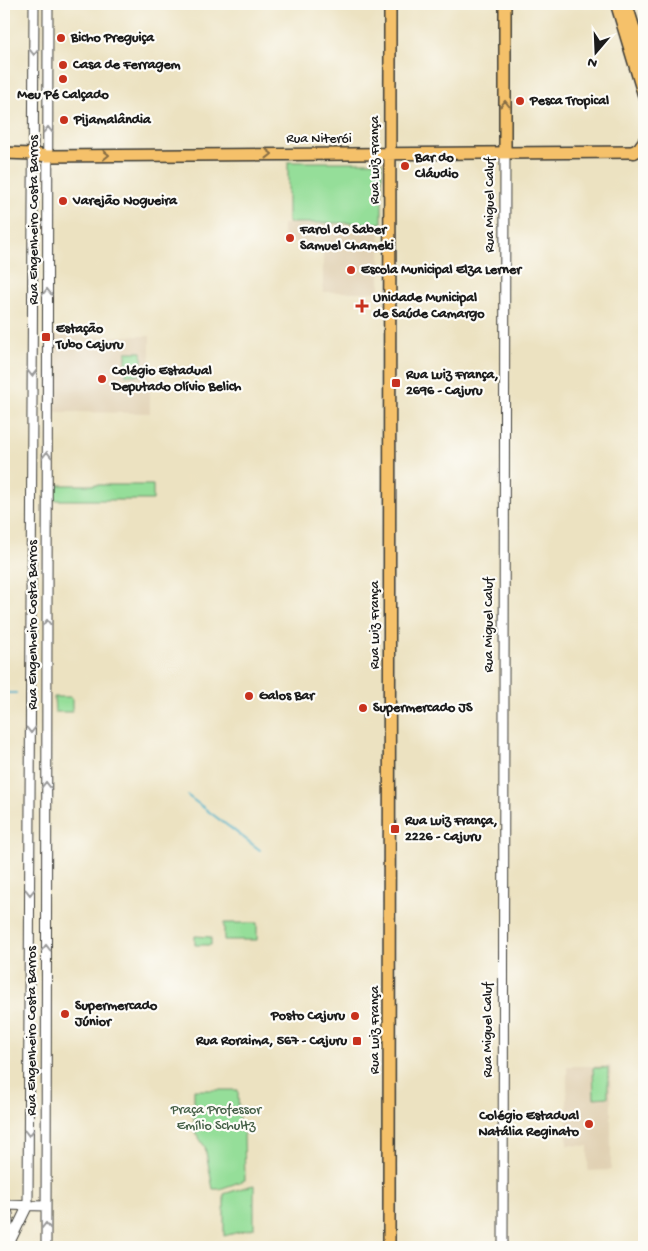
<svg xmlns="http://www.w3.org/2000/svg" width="648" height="1251" font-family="'Gochi Hand',sans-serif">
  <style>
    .built { fill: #e1d1b4 }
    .green { fill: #95de99; stroke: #587d5a }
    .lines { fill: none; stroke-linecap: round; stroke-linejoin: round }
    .stream { stroke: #48afc7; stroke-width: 2 }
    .minor-casing { stroke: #3b3a35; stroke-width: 11 }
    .major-casing { stroke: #3b3a35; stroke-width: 14 }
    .highway-casing { stroke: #3b3a35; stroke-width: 15 }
    .minor { stroke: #fff; stroke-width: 9 }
    .major { stroke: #f5c16b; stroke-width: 11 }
    .highway { stroke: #f5c16b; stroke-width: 12 }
    .oneway { stroke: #999 }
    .oneway2 { stroke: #886e44 }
    .poi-dot { fill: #c8321e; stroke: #fdfcf7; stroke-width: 2 }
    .labels { text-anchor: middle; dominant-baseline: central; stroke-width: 4.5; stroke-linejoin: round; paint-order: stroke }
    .poi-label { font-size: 14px; font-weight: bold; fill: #1c1c1c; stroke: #fdfcf7; text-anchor: start }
    .street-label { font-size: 14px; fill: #1c1c1c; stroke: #fdfcf7 }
    .park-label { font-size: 14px; fill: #466048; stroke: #fdfcf7 }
  </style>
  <rect width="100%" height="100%" fill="#fdfcf7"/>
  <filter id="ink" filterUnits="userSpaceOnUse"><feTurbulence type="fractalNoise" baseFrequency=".02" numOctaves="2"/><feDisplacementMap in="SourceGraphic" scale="10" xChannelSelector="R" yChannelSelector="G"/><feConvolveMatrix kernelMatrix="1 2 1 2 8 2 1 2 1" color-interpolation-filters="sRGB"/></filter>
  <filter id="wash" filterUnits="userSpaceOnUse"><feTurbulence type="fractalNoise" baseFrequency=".0096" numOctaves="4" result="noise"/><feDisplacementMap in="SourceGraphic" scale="20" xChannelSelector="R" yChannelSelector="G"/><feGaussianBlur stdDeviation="1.12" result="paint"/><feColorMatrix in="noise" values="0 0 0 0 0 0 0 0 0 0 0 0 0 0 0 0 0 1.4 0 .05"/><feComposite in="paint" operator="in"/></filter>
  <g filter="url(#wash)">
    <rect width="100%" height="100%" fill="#ece2c1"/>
    <path class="built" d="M283 224 380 225V292H323V243L283 242Z
      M54 336H150V413L54 412Z
      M567 1066H611V1170L588 1171V1146L567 1145Z"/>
    <path class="green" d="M288 162H382V223H288Z
      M126 352H142V375H126Z
      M51 485H153V500H51Z
      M54 697H72V712H55Z
      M224 923H257V940H224Z
      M195 936 211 937V945H195Z
      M593 1068H608V1097L594 1098Z
      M194 1090H238L239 1129 244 1134 245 1180 220 1189H213L205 1147 194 1130Z
      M254 1185V1228L224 1236V1194L249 1186Z"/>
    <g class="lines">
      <path class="stream" d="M4 693H16
        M188 796 260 850"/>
    </g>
  </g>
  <g filter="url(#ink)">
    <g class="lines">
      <defs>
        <path id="minor" d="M4 1205 46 1206
          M4 1208 8 1214V1245
          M8 1246 28 1205 34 4
          M46 1247 48 4
          M503 1247 505 153"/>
        <path id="major" d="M4 153 33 154 47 156 634 152
          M505 153V4
          M389 1247 390 4"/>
        <path id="highway" d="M617 4 644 94
          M626 4 644 63
          M634 152 639 149 644 142"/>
      </defs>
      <use href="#minor" class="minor-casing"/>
      <use href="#major" class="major-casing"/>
      <use href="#highway" class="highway-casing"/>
      <use href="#minor" class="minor"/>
      <use href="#major" class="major"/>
      <use href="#highway" class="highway"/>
    </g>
    <defs><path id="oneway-chevron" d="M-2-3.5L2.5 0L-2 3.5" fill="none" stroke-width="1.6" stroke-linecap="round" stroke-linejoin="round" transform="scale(1.25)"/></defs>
    <g class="oneway">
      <use href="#oneway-chevron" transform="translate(34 52) rotate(90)"/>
      <use href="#oneway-chevron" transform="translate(48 130) rotate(-90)"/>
      <use href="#oneway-chevron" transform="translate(47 292) rotate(-90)"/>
      <use href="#oneway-chevron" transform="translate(32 373) rotate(90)"/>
      <use href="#oneway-chevron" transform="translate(47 455) rotate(-90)"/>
      <use href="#oneway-chevron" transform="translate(47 623) rotate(-90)"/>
      <use href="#oneway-chevron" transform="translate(31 730) rotate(90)"/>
      <use href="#oneway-chevron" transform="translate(46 785) rotate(-90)"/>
      <use href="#oneway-chevron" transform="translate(30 892) rotate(90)"/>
      <use href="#oneway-chevron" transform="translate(46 948) rotate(-90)"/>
      <use href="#oneway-chevron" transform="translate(29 1133) rotate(90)"/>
      <use href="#oneway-chevron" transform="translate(46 1226) rotate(-90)"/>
    </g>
    <g class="oneway2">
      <use href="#oneway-chevron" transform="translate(505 104) rotate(-90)"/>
      <use href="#oneway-chevron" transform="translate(269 154)"/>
      <use href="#oneway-chevron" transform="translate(106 155) rotate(-1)"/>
    </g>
  </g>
  <g class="poi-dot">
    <circle cx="61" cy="38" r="5"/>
    <circle cx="63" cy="65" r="5"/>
    <circle cx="63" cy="79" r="5"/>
    <circle cx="520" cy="101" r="5"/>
    <circle cx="64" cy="120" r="5"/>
    <circle cx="405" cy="166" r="5"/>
    <circle cx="63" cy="201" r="5"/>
    <circle cx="290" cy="238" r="5"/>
    <circle cx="351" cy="270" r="5"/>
    <path d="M359.5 298.5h5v5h5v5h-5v5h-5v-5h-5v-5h5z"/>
    <rect x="41" y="332" width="10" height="10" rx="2.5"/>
    <circle cx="102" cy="379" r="5"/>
    <rect x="391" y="378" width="10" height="10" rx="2.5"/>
    <circle cx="249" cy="696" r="5"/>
    <circle cx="363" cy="708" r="5"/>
    <rect x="390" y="824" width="10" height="10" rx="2.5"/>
    <circle cx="65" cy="1014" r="5"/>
    <circle cx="355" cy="1016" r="5"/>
    <rect x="352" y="1036" width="10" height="10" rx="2.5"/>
    <circle cx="589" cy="1124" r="5"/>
  </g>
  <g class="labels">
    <g class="poi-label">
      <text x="71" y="38">Bicho Preguiça</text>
      <text x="73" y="65">Casa de Ferragem</text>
      <text x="63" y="95" text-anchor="middle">Meu Pé Calçado</text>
      <text x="530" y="101">Pesca Tropical</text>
      <text x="74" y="120">Pijamalândia</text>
      <text x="415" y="158">Bar do<tspan x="415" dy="16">Cláudio</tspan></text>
      <text x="73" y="201">Varejão Nogueira</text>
      <text x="300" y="230">Farol do Saber<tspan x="300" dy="16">Samuel Chameki</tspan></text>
      <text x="361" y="270">Escola Municipal Elza Lerner</text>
      <text x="373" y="298">Unidade Municipal<tspan x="373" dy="16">de Saúde Camargo</tspan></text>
      <text x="56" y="329">Estação<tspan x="56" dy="16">Tubo Cajuru</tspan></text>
      <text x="112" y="371">Colégio Estadual<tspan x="112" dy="16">Deputado Olívio Belich</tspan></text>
      <text x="406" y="375">Rua Luiz França,<tspan x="406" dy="16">2696 - Cajuru</tspan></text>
      <text x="259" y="696">Galos Bar</text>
      <text x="373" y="708">Supermercado JS</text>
      <text x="405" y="821">Rua Luiz França,<tspan x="405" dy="16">2226 - Cajuru</tspan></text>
      <text x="75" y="1006">Supermercado<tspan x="75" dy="16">Júnior</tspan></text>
      <text x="345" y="1016" text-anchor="end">Posto Cajuru</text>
      <text x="347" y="1041" text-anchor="end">Rua Roraima, 567 - Cajuru</text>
      <text x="579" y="1116" text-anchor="end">Colégio Estadual<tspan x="579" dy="16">Natália Reginato</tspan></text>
    </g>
    <g class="street-label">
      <text x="319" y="139">Rua Niterói</text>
      <text transform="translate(375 160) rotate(-90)">Rua Luiz França</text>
      <text transform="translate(490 205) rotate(-90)">Rua Miguel Caluf</text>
      <text transform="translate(34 220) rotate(-90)">Rua Engenheiro Costa Barros</text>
      <text transform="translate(33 625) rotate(-90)">Rua Engenheiro Costa Barros</text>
      <text transform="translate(375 625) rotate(-90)">Rua Luiz França</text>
      <text transform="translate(489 625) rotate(-90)">Rua Miguel Caluf</text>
      <text transform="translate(375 1030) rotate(-90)">Rua Luiz França</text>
      <text transform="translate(488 1030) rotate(-90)">Rua Miguel Caluf</text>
      <text transform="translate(32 1031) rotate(-90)">Rua Engenheiro Costa Barros</text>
    </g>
    <g class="park-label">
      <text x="216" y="1110">Praça Professor<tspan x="216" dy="16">Emílio Schultz</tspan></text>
    </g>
  </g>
  <rect width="648" height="1251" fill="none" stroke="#fdfcf7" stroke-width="20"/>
  <g transform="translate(596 52) rotate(199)" stroke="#fdfcf7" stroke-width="4" paint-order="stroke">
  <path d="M0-4L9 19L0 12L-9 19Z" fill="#1c1c1c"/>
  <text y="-8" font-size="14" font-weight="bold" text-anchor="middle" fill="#1c1c1c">N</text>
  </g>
</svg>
